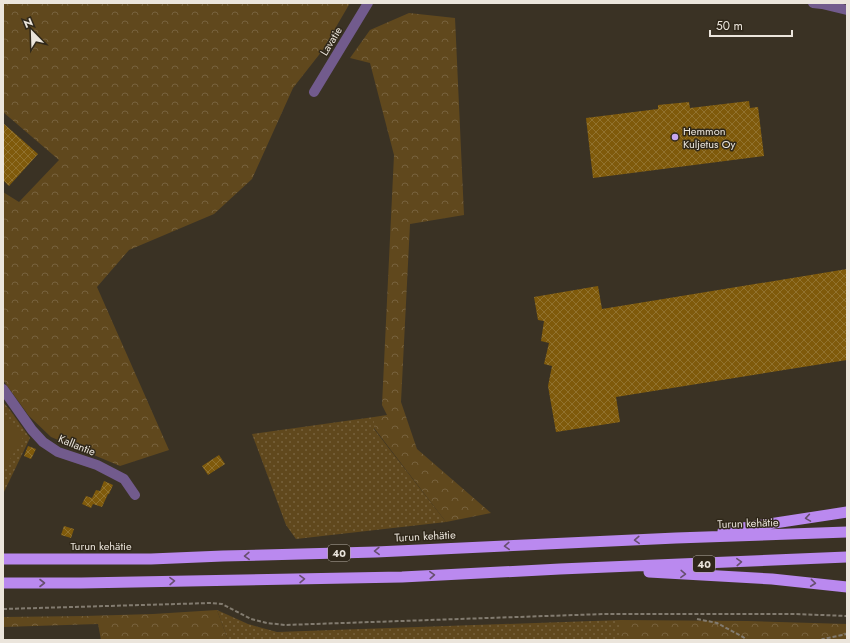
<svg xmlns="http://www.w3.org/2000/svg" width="850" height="643" font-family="Jost,sans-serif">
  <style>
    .grass { fill: url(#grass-dots) }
    .forest { fill: url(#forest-crowns) }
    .pitch { fill: #60481d }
    .building { fill: url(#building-cross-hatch) }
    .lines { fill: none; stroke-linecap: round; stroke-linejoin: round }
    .path { stroke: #827b6f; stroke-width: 2; stroke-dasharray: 4 2; stroke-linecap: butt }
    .minor { stroke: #725b8d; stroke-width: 10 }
    .tertiary { stroke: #725b8d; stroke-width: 10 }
    .trunk { stroke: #ba89ef; stroke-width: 11 }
    .oneway { stroke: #674f6f }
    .poi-dot { fill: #c7a6ef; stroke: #30281a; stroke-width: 1.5 }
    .labels { text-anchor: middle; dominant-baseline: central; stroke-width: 3; stroke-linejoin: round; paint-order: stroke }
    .shield { fill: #30281a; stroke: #b3aca2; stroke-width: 1 }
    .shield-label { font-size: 10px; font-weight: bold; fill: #ebe5dc }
    .street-label { font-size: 11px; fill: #ebe5dc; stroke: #30281a }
    .poi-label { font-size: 11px; fill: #ebe5dc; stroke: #30281a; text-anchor: start }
  </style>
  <defs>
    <pattern id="grass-dots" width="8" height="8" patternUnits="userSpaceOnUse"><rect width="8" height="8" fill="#60481d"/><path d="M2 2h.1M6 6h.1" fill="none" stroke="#77623d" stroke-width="1.8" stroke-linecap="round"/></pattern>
    <pattern id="forest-crowns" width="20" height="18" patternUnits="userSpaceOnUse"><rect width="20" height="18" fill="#60481d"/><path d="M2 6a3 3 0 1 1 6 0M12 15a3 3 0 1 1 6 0" fill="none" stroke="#77623d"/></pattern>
    <pattern id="building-cross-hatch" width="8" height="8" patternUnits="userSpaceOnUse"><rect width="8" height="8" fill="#7f5a0b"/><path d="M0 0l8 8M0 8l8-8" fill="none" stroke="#91722e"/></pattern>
  </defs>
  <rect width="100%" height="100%" fill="#3a3224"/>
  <path class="grass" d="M3 402 10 410 30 438 3 494Z
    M374 417V429L446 522 296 539 286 525 252 434Z
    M217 610 248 624 277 632 621 620V640H228Z"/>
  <path class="forest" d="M3 3H350L322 51 293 88 252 179 214 214 129 250 97 287 169 450 120 466 51 437 29 416 3 380V192L19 202 59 160 3 112Z
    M409 13 455 18 464 215 410 224 401 402 417 449 491 513 446 522 374 428V417L387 415 382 405 394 155 370 63 350 58 370 30Z
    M217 610 228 640H101L98 624 3 627V617L84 616 153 614Z
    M621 620 747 621 847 624V640H621Z"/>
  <path class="pitch" d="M3 418 25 434 3 471Z"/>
  <path class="building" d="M749 101 750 108 758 107 764 156 593 178 586 118 658 109V105L689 102 690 108Z
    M3 123 38 154 9 186 3 180Z
    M847 269V360L616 397 620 422 556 432 548 386 552 366 544 364 549 343 541 341 544 321 538 320 534 297 598 286 602 309Z
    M28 446 36 449 31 459 24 456Z
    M219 455 225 464 208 475 202 466Z
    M104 481 113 485 109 494H108L102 507 93 504 91 508 82 504 86 496 92 498 96 490 100 491Z
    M64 526 74 529 71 538 61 535Z"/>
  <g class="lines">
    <path class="path" d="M3 609 211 603 222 604 251 619 267 623 285 625 604 614H796L847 616
      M697 619 717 623 743 637 747 640
      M821 640 823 639 847 634"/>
    <path class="minor" d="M314 92 368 3
      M3 389 32 430 43 442 58 452 97 465 124 479 135 495"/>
    <path class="tertiary" d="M813 3 822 4 847 10"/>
    <path class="trunk" d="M723 531 847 512
      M3 559H151L223 556 376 552 676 538 847 532
      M649 572 772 579 847 587
      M3 583H81L402 577 560 569 847 557"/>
  </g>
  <defs><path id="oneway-chevron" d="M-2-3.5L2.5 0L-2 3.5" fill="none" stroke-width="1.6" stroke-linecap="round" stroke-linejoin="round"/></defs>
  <g class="oneway">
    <use href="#oneway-chevron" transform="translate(808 518) rotate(171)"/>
    <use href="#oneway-chevron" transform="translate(637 540) rotate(177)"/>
    <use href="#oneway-chevron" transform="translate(507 546) rotate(177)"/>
    <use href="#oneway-chevron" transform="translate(377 551) rotate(178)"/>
    <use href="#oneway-chevron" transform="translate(247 556) rotate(178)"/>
    <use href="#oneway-chevron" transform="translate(739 562) rotate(-3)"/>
    <use href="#oneway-chevron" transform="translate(683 574) rotate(2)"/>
    <use href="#oneway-chevron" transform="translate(432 575) rotate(-3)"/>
    <use href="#oneway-chevron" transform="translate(302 579) rotate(-1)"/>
    <use href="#oneway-chevron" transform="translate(172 581) rotate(-1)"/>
    <use href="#oneway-chevron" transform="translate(42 583)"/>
    <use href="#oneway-chevron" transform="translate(813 583) rotate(6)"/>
  </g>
  <circle class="poi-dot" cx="675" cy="137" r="4"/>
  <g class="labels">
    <g class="shield">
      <rect x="328" y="545" width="22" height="16" rx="3"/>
      <rect x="693" y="556" width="22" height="16" rx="3"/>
    </g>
    <g class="shield-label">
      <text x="339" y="553">40</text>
      <text x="704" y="564">40</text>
    </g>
    <g class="street-label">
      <text transform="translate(331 41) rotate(-59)">Lavatie</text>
      <text transform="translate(77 445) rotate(22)">Kallantie</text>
      <text transform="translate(748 523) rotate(-2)">Turun kehätie</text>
      <text transform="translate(425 536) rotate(-3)">Turun kehätie</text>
      <text x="101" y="546">Turun kehätie</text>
    </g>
    <g class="poi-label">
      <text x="683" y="131">Hemmon<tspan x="683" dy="13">Kuljetus Oy</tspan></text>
    </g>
  </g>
  <rect width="850" height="643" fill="none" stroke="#ebe5dc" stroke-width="8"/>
  <g transform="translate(32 32) rotate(337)" stroke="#30281a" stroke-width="3" paint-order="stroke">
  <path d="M0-3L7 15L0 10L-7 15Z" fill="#ebe5dc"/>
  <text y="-6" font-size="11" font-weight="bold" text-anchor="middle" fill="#ebe5dc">N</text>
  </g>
  <path d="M710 30v6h82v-6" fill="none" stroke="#ebe5dc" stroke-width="2"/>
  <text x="716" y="30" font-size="12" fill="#ebe5dc" stroke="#30281a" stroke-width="3" paint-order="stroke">50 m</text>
</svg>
